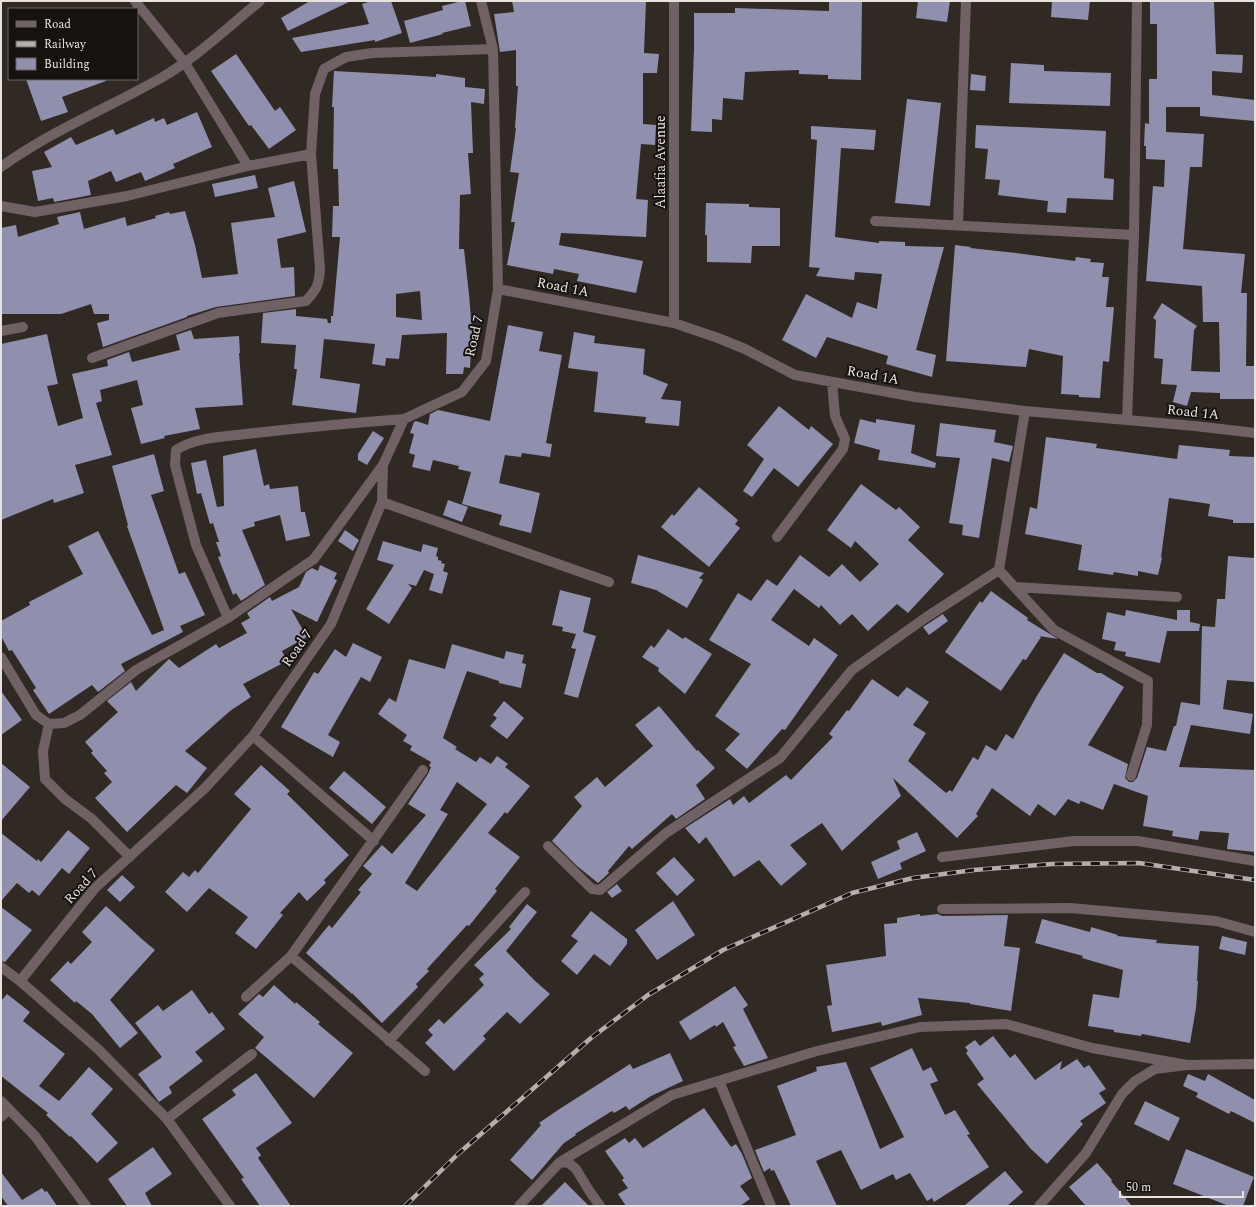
<svg xmlns="http://www.w3.org/2000/svg" width="1256" height="1207" font-family="Spectral,serif">
  <style>
    .building { fill: #908fad; fill-rule: evenodd }
    .lines { fill: none; stroke-linecap: round; stroke-linejoin: round }
    .minor { stroke: #706164; stroke-width: 10 }
    .rail-casing { stroke: #b5aeab; stroke-width: 4.5 }
    .rail { stroke: #161210; stroke-width: 3; stroke-dasharray: 9; stroke-linecap: butt }
    .labels { text-anchor: middle; dominant-baseline: central; stroke-width: 4; stroke-linejoin: round; paint-order: stroke }
    .street-label { font-size: 14px; fill: #e9e3e0; stroke: #161210 }
  </style>
  <rect width="100%" height="100%" fill="#312924"/>
  <path class="building" d="M310 1H351L288 31 281 18Z
    M371 1H391L402 33 375 42V40L301 52 292 38 369 24 362 4Z
    M462 1H465L471 26 442 33 443 34 410 43 404 21 443 10 442 6Z
    M512 1H646L644 53 659 54 657 73H643V124L656 125 655 145 641 144 636 199 648 200 646 237 561 233 559 245 643 261 636 293 577 281 579 274 554 269 553 274 507 265 515 222H511L519 173 510 172 516 128H515L518 86H516V50L500 52 494 14 514 12Z
    M829 1H862L861 80 828 79V75L799 74V70L745 72 743 100 723 98 722 120 712 119V132L691 131 694 49V13H735V8L829 11Z
    M918 1H950L947 22 916 18Z
    M1052 1H1090L1088 20 1051 17Z
    M1150 1H1214L1216 54 1243 55 1242 73 1212 71V95L1255 100V121L1200 116V107H1166V132L1204 134 1202 167H1190L1183 249 1245 254 1241 293H1247L1246 366H1255L1254 399H1220V393L1191 392 1187 406 1173 402 1177 385 1161 384 1163 359 1154 358 1156 320 1153 318 1162 303 1197 326 1194 330 1191 371 1220 372 1219 322H1203L1202 286 1146 281 1153 186 1164 187 1165 160 1146 159V146H1144L1145 123 1149 124V79H1157V24H1150Z
    M236 54 275 111 280 107 296 130 269 149 251 125 249 126 211 71Z
    M1011 63 1044 65V71L1111 73 1110 106 1009 103Z
    M334 71 408 75 436 77V74L465 78V87L485 89 484 104 471 102 473 153H468L471 194 460 195 459 249H464L469 294 472 331 470 368 464 367 463 374H446L447 333 402 335 399 359 386 358 385 366 372 364 375 344 324 339 320 378 360 384 356 413 292 405 297 369H294L296 345 261 343 263 313 296 309V316L327 319 328 323H331V316H333L340 237H332L333 206H339L338 169H333L334 107H332ZM420 291 422 320 396 317V294Z
    M971 74 986 76 985 91 970 90Z
    M26 79H106V81L62 97 68 112 41 121Z
    M907 99 941 103 930 206 895 203Z
    M197 112 212 147 173 164 175 168 145 181 141 172 116 182 111 171 88 181 91 195 54 202 53 198 38 201 32 171 52 167 44 152 71 137 76 145 113 129 116 135 154 118 155 122 164 118 167 125Z
    M976 125 1106 131 1104 178 1114 179 1113 200 1067 198 1066 213 1047 212 1048 201 998 195 1000 180 985 179 988 149 975 148Z
    M811 126 876 130 874 150 841 148 835 237 879 243V241L905 242V246L944 247 916 350 936 355 932 377 886 364 888 356 827 337 816 358 782 340 806 294 852 318 857 302 877 309 882 274 855 272 854 280 816 276 820 268 809 267 817 140 811 139Z
    M255 175 258 188 215 197 212 184Z
    M294 181 306 232 277 239 281 268 294 267 295 296 216 307 187 316V317L103 347 97 323 109 320V314H94L91 304 61 314H1V228L16 225 18 237 59 224 57 217 80 212 84 229 125 217 127 226 156 218 155 216 169 212 170 214 185 211 195 245 202 278 238 274 231 223 275 217 268 188Z
    M706 203 749 204V207L780 208V246H752L751 263 707 262V235H705Z
    M955 245 971 247 970 248 1016 253 1075 261 1076 257 1091 259 1090 262 1104 263 1102 277H1109L1106 307H1114L1109 362 1103 361 1100 398 1079 397V395L1061 394 1063 356 1029 349 1026 367 946 361Z
    M508 325 543 332 539 351 562 355 546 443 552 444 550 457 522 453 521 457 505 455 499 483 540 493 531 533 499 525 502 515 462 504 471 472 458 469 459 466 433 460 430 471 412 467 415 455 409 453 414 434 410 433 414 422 416 421 428 425 430 414 438 410 490 421Z
    M191 330 194 339 239 336 240 353H239L243 405 195 408 200 429 164 436 165 438 141 444 131 408 143 405 137 380 100 390 102 401 96 403 112 455 75 465 84 493 54 503 53 499 1 520V344L47 334 58 384 47 386 58 426 83 418 72 374 108 366 107 360 129 352 132 362 180 350 176 335Z
    M574 332 595 336 594 343 645 349 643 374 668 384 661 399 681 401 679 426 645 423 646 417 594 412 598 372 568 368Z
    M779 406 809 430 811 426 833 444 798 487 774 468 752 497 743 491 764 459 747 445Z
    M860 419 876 423V419L915 425 911 453 936 463 935 468 878 460 880 450 854 443Z
    M940 423 996 430 994 442 1013 446 1009 462 992 458 979 538 962 535 963 525 949 523 960 458 936 456Z
    M373 431 384 438 367 465 358 460V454Z
    M1046 437 1097 444 1096 448 1177 459 1179 445 1230 450 1229 456 1255 457V523H1233V520L1208 516 1210 504 1169 498 1161 557 1162 558 1158 575 1138 571V576L1114 572 1113 575 1078 570 1082 545 1025 534 1030 507 1037 509Z
    M256 449 264 486 269 484 270 489 298 486 301 512H305L310 536 286 541 280 515 254 522 255 526 242 530 265 585 241 601 236 593 233 595 218 557 221 556 216 542H219L213 523 210 524 201 493 197 494 191 463 206 460 217 507 224 506 223 456Z
    M154 454 164 491 151 495 179 574 185 572 205 615 180 626 183 632 121 664 125 671 98 692 92 685 49 714 33 690 36 688 12 650 9 651 1 636V621L30 605 29 602 83 574 68 546 98 531 152 635 164 630 127 526 128 525 112 466Z
    M861 484 896 510 899 507 920 527 908 540 944 574 908 613 897 604 868 631 852 614 840 625 821 605 819 608 794 589 771 620 809 646 814 638 838 655 785 730 782 729 747 769 725 750 740 734 715 716 751 664 709 640 738 593 751 601 767 579 777 586 800 555 829 577 842 564 860 582 879 564 855 541 851 548 827 530Z
    M699 487 738 520 735 524 740 528 709 567 661 527 672 514 674 516Z
    M448 500 468 507 462 522 443 515Z
    M345 530 359 540 353 551 338 541Z
    M383 541 421 552 423 544 438 548 436 556 438 557V560L442 561 441 563 445 564 443 571 448 573 442 594 429 590 434 574 424 570 416 586 408 584 412 588 389 624 366 609 394 565 377 560Z
    M638 555 704 573 699 578 703 580 687 608 656 590 631 583Z
    M1228 556 1255 558V682L1227 680 1223 709 1253 714 1250 734 1191 725 1179 767 1255 770V852L1227 849 1229 833 1200 831 1198 840 1172 836 1173 831 1143 826 1148 796 1114 784 1103 810 1081 801 1079 804 1068 799 1055 816 1038 804 1030 816 992 788 976 814 978 816 957 838 893 778 901 796 842 851 822 823 790 845 807 864 781 886 759 860 734 877 706 837 699 844 685 828 730 799 733 805 744 796 749 803 786 775 791 780 833 737 829 734 847 710 849 711 872 679 898 697 907 687 929 702 913 725 926 733 908 761 946 793 950 790 952 792 973 757 978 760 986 745 996 751 1006 734 1013 739 1038 694 1064 653 1097 673H1101L1124 687 1088 745 1128 764 1125 778 1129 782H1133L1137 778 1147 747 1166 751 1174 726H1176L1181 702 1200 705 1202 626 1215 627 1217 599H1225Z
    M320 565 337 573 334 579 337 580 317 622 291 609 307 637 282 651 287 661 243 684 251 697 230 711 185 751 207 768 187 793 176 785 127 832 95 798 112 782 104 773 107 771 91 753 93 751 85 742 118 712 107 701 131 682 136 691 169 659 179 668 216 644 219 648 247 633 241 623 250 618 247 613 270 597 272 601 299 587 306 572 312 568 318 571Z
    M560 590 591 598 583 632 596 636 578 698 564 694 576 649 571 648 576 634 562 631 563 627 552 625Z
    M991 591 1028 618 1027 620 1058 639 1039 636 1041 637 1026 660 1023 659 1001 691 945 652 980 601 982 603Z
    M1126 610 1177 620V610H1190V622L1200 624 1199 631H1167L1160 663 1125 656 1126 652 1114 650 1116 642 1102 639 1107 612 1125 616Z
    M943 614 948 621 929 635 923 627Z
    M668 629 683 639 685 637 712 654 685 694 658 671 659 668 642 657 651 645 654 648Z
    M353 643 382 657 370 682 361 677 328 735 340 742 333 757 281 727 314 672 318 674 335 649 346 657Z
    M452 644 504 659 506 651 524 655 522 663 526 664 521 688 499 683V681L467 671 443 738 457 747 455 749 476 762 480 757 491 764 497 756 508 764 505 767 530 786 507 814 505 812 488 833 520 857 495 889 497 891 469 926 467 925 427 969 429 971 416 984 418 987 382 1023 352 993V994L306 953 329 925 332 928 361 892 358 890 372 874 363 866 382 845 392 854 426 815 408 804 428 774 431 767 429 766 431 762 410 750 412 746 403 741 407 735 378 714 389 698 396 702 409 659 445 669ZM457 782 487 804 417 891 405 883 448 814 440 810Z
    M1 691 22 720 1 735Z
    M504 701 524 718 507 739 490 726 497 718 493 715Z
    M659 706 697 751 698 750 715 768 696 785 705 799 676 819 672 814 632 849 629 846 608 871 609 873 598 883 577 866 552 841 582 806 574 797 597 777 605 787 653 746 635 725Z
    M1 763 30 787 1 821Z
    M261 765 290 791 287 794 349 855 324 880 326 883 307 901 299 892 280 913 283 915 256 949 235 933 248 917 209 888 187 912 165 892 183 872 189 877 195 870 198 873 251 809 234 794Z
    M344 771 386 807 372 824 329 788Z
    M68 830 90 848 69 874 62 868 39 896 32 890 29 893 17 883 1 901V833L37 861 38 859 41 862Z
    M917 832 926 851 900 863 902 869 878 879 871 862 900 849 897 841Z
    M674 857 695 880 677 896 656 873Z
    M122 875 135 887 120 902 107 890Z
    M617 884 622 891 612 898 607 892Z
    M673 901 695 935 657 960 635 930Z
    M527 904 537 912 506 951 534 980 550 994 520 1024 507 1012 483 1036 486 1039 454 1071 425 1043 433 1035 428 1030 439 1019 444 1024 484 985 479 979 484 974 474 965 511 929 509 927Z
    M106 906 143 940 155 950 110 1000 138 1033 120 1048 92 1014 76 1001 75 1003 50 980 68 961 71 964 92 942 82 932Z
    M1 907 32 930 5 962 1 961Z
    M591 911 627 939V944L610 966 594 954 577 975 561 961 578 941 571 936Z
    M920 914V916L938 914 942 916 1008 915 1004 946 1020 948 1011 1011 970 1004V1003L918 998 922 1015 882 1026 881 1022 832 1032 827 1006 832 1005 826 965 886 956 884 924 897 923V918Z
    M1042 919 1090 932 1091 927 1118 935 1117 936 1157 940 1156 943 1199 946 1197 981H1198L1196 1008 1190 1043 1142 1034 1141 1036 1114 1032V1030L1088 1026 1093 994 1119 998 1123 970 1082 958 1083 956 1035 943Z
    M1222 936 1247 942 1245 955 1219 949Z
    M274 985 295 1004 296 1002 320 1022 318 1024 353 1053 314 1098 255 1048 264 1037 238 1014 259 994 263 997Z
    M735 986 748 1005 743 1009 768 1058 744 1066 733 1047 736 1046 723 1022 716 1027 715 1025 690 1040 679 1022Z
    M192 990 209 1014 212 1012 225 1029 195 1052 203 1061 169 1087 172 1093 159 1102 138 1074 162 1057 135 1023 158 1005 163 1011Z
    M7 994 30 1012 23 1021 65 1054 39 1086 59 1101 89 1067 113 1089 91 1114 118 1143 97 1163 71 1136 70 1137 46 1115 48 1113 1 1076V1001Z
    M993 1036 1010 1058 1015 1054 1035 1080 1062 1061 1060 1070 1077 1059 1084 1068 1089 1065 1106 1089 1099 1093 1106 1103 1080 1121 1083 1124 1047 1164 1030 1148 977 1084 984 1079 966 1053 968 1051 965 1047 975 1040 980 1046Z
    M912 1048 923 1071 931 1067 938 1081 930 1084 945 1115 955 1110 970 1134 967 1135 989 1167 934 1202 932 1198 927 1201 910 1173 896 1180 893 1174 861 1190 841 1150 816 1161 837 1206H791L774 1170 771 1171 770 1168 764 1172 755 1150 796 1135 777 1086 817 1071 816 1067 846 1062 880 1149 904 1137 870 1068Z
    M670 1053 683 1081 651 1096 629 1110 626 1106 614 1113 612 1111 575 1134 576 1135 564 1143 532 1180 510 1160 541 1125 539 1123 558 1110 630 1064 633 1069Z
    M256 1073 292 1123 256 1148 261 1155 258 1158 291 1206H260L241 1179 244 1178 202 1119 236 1095 232 1090Z
    M1188 1074 1205 1081 1208 1074 1255 1100V1123L1231 1111 1229 1114 1196 1097 1198 1093 1183 1086Z
    M1145 1101 1180 1118 1169 1141 1134 1124Z
    M704 1108 731 1147 736 1144 742 1154 752 1178 740 1186 750 1199 740 1206H626L618 1194 628 1188 622 1180 624 1178 605 1151 625 1138 629 1143 635 1138 643 1148Z
    M153 1147 172 1174 145 1193 152 1206H127L108 1179Z
    M1186 1149 1254 1177 1243 1206H1229L1173 1184Z
    M1097 1163 1112 1180 1111 1181 1132 1206H1086L1069 1187Z
    M1005 1171 1023 1192 1007 1206H964Z
    M1 1172 22 1200 42 1188 45 1192 47 1191 57 1206H8L1 1196Z
    M565 1182 589 1206H541Z"/>
  <g class="lines">
    <path class="minor" d="M135 1 185 63 248 166
      M674 1V323
      M1 167C51 131 108 108 161 78 197 57 228 27 260 1
      M1 206 35 212 127 196 248 166 311 154
      M875 221 1134 235
      M958 226 966 1
      M498 289 674 323 718 338 745 349 795 375 915 397 1025 411 1195 426 1255 433
      M1 331 23 327
      M92 358 218 313 306 301C317 289 319 285 320 269L311 154 315 94 324 69 346 57 372 53 493 49
      M1127 420 1134 235 1137 1
      M382 502 609 582
      M777 537 843 449 845 439 835 416 832 382
      M999 570 1054 630 1148 681 1147 725 1131 776
      M1015 587 1177 597
      M228 618 196 545 175 465 176 450C196 437 223 437 246 434 299 428 351 423 404 419
      M1 657 36 715 49 724 64 723 80 715 136 670 228 618 314 559 383 465
      M49 724 43 751 45 779 65 799 92 819 130 857
      M253 736 374 841
      M548 846 592 889 600 890 666 833 780 758 852 670 925 618 999 570 1025 411
      M942 857 1074 841H1138L1255 861
      M942 909 1070 908 1216 921 1255 932
      M291 956 425 1071
      M1 967 20 981 98 1049 167 1119 230 1206
      M20 981 95 888 205 788 253 736 331 624 382 502 383 465 404 419 462 392 486 361 498 289 493 49 481 1
      M246 997 291 956 423 770
      M389 1041 525 892
      M719 1081 771 1206
      M1 1101 35 1136 86 1206
      M1 1117 9 1109
      M167 1119 252 1054
      M560 1162 672 1095 817 1051 920 1027 1006 1024 1092 1048 1187 1065
      M519 1206 560 1162 569 1163 576 1169 590 1192 600 1206
      M1039 1206 1086 1153 1122 1094 1135 1081 1155 1069 1187 1065 1255 1064"/>
    <defs>
      <path id="rail" d="M405 1206 458 1154 591 1038 648 995 723 950 852 893 913 878 974 870 1052 864 1139 863 1255 880"/>
    </defs>
    <use href="#rail" class="rail-casing"/>
    <use href="#rail" class="rail"/>
  </g>
  <g class="labels">
    <g class="street-label">
      <text transform="translate(660 162) rotate(-90)">Alaafia Avenue</text>
      <text transform="translate(563 287) rotate(11)">Road 1A</text>
      <text transform="translate(474 336) rotate(-77)">Road 7</text>
      <text transform="translate(873 375) rotate(10)">Road 1A</text>
      <text transform="translate(1193 412) rotate(6)">Road 1A</text>
      <text transform="translate(297 648) rotate(-55)">Road 7</text>
      <text transform="translate(81 886) rotate(-48)">Road 7</text>
    </g>
  </g>
  <rect width="1256" height="1207" fill="none" stroke="#e9e3e0" stroke-width="4"/>
  <rect x="8" y="8" width="130" height="72" fill="#161210" stroke="#6a6663"/>
  <rect x="16" y="21" width="20" height="6" fill="#706164" stroke="#6a6663"/>
  <text x="44" y="28" font-size="12" fill="#e9e3e0">Road</text>
  <rect x="16" y="41" width="20" height="6" fill="#b5aeab" stroke="#6a6663"/>
  <text x="44" y="48" font-size="12" fill="#e9e3e0">Railway</text>
  <rect x="16" y="58" width="20" height="12" fill="#908fad" stroke="#6a6663"/>
  <text x="44" y="68" font-size="12" fill="#e9e3e0">Building</text>
  <path d="M1120 1191v6h123v-6" fill="none" stroke="#e9e3e0" stroke-width="2"/>
  <text x="1126" y="1191" font-size="12" fill="#e9e3e0" stroke="#161210" stroke-width="3" paint-order="stroke">50 m</text>
</svg>
